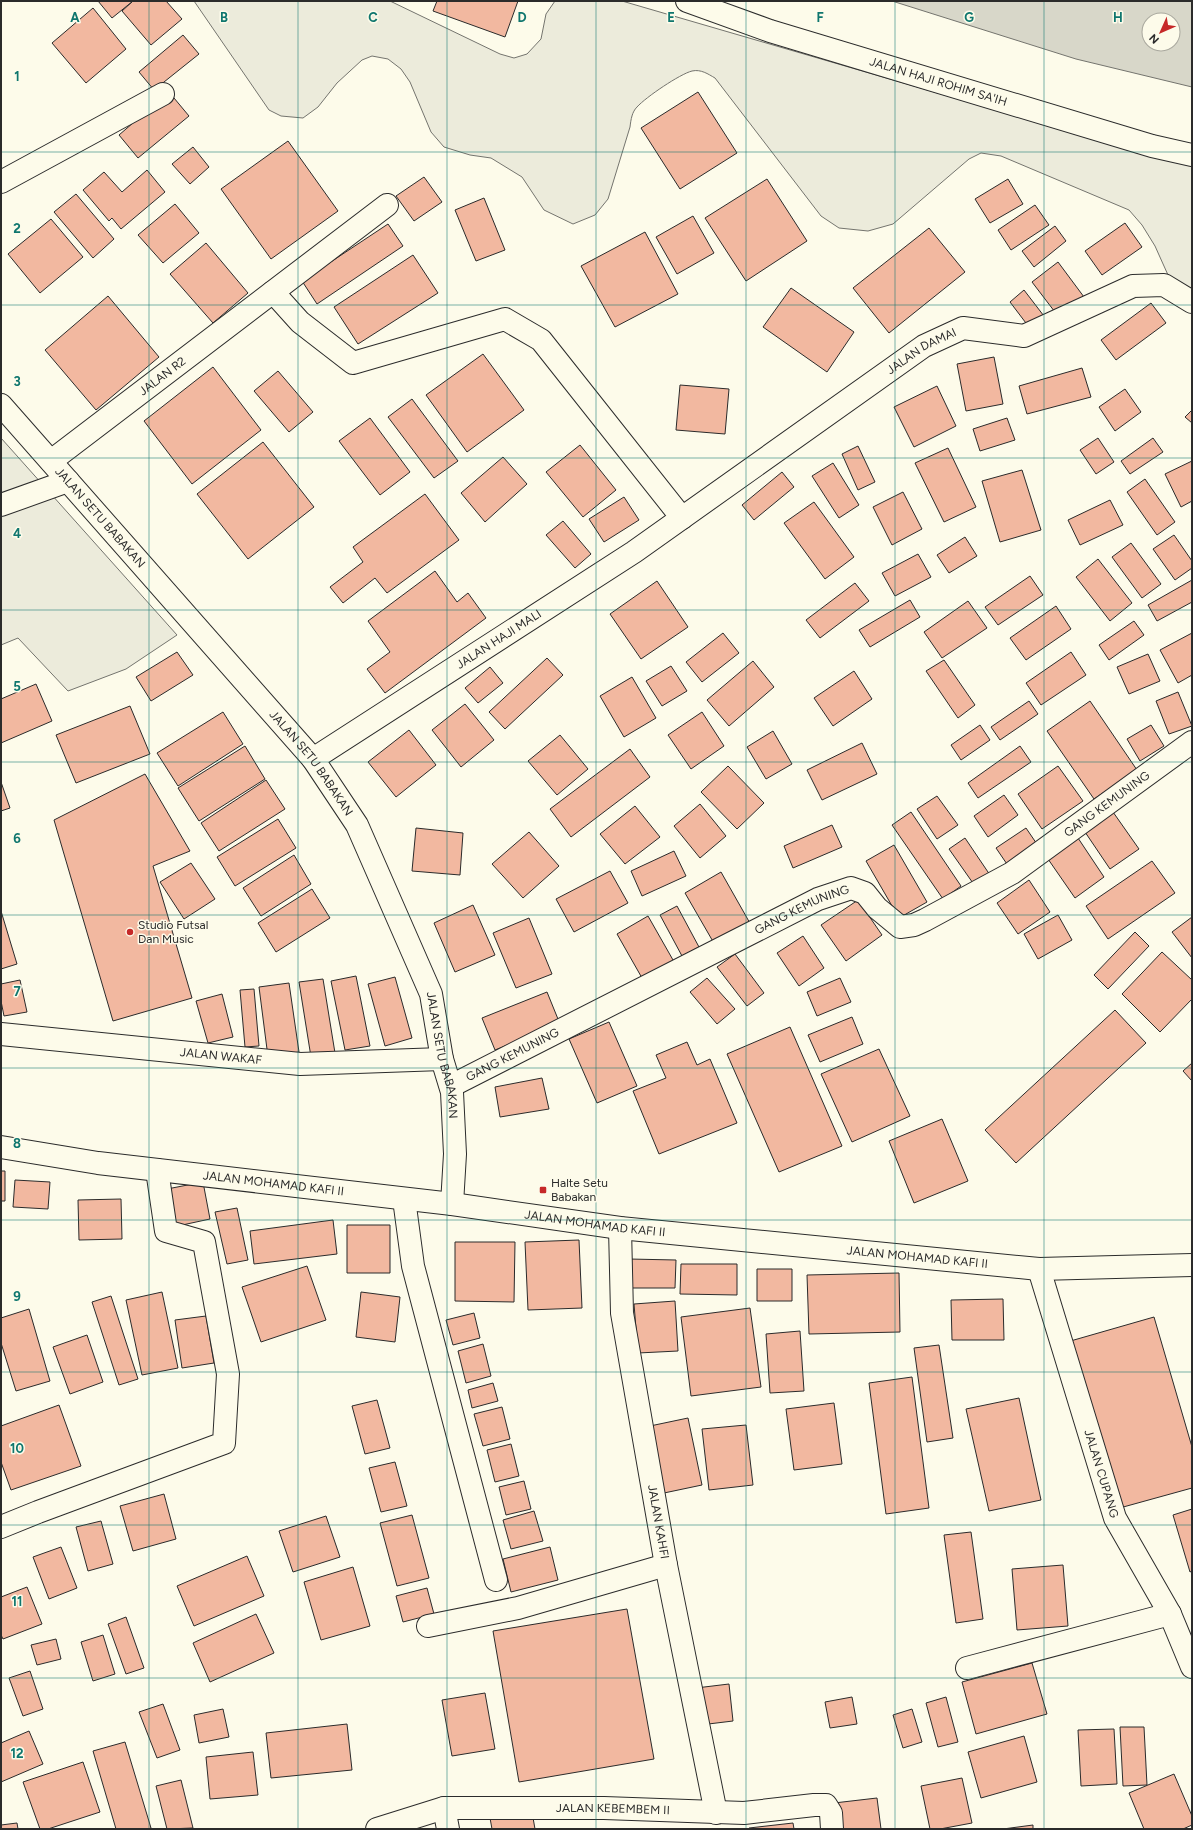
<svg xmlns="http://www.w3.org/2000/svg" width="1193" height="1830" font-family="Figtree,sans-serif">
  <style>
    .green { fill: #ecebdb; stroke: #74746e }
    .water { fill: #d8d7c9; stroke: #74746e; fill-rule: evenodd }
    .building { fill: #f2b8a0; stroke: #2b2b2b }
    .lines { fill: none; stroke-linecap: round; stroke-linejoin: round }
    .minor-casing { stroke: #2b2b2b; stroke-width: 24 }
    .major-casing { stroke: #2b2b2b; stroke-width: 24 }
    .minor { stroke: #fdfbea; stroke-width: 22 }
    .major { stroke: #fdfbea; stroke-width: 22 }
    .grid { fill: none; stroke: #0f766e; stroke-width: 1; stroke-opacity: 0.55 }
    .poi-dot { fill: #c62828; stroke: #fdfbea; stroke-width: 1.5 }
    .labels { text-anchor: middle; dominant-baseline: central; stroke-width: 3; stroke-linejoin: round; paint-order: stroke }
    .street-label { font-size: 12px; fill: #2b2b2b; stroke: #fdfbea }
    .poi-label { font-size: 12px; fill: #2b2b2b; stroke: #fdfbea; text-anchor: start }
    .grid-label { font-size: 13px; text-anchor: middle; font-weight: bold; fill: #0f766e; stroke: #fdfbea; stroke-width: 3; stroke-linejoin: round; paint-order: stroke }
  </style>
  <rect width="100%" height="100%" fill="#fdfbea"/>
  <path class="green" d="M194 1H390L500 54 514 58 527 54 541 39 546 14 555 1H622L979 105 1192 165V296L1168 275 1155 246 1142 225 1129 210 1001 156 981 153 969 159 893 224 868 231 839 228 821 216 715 78C708 74 701 69 692 71 680 74 646 97 637 107 632 112 631 119 630 127L608 199 595 215 573 224 544 210 522 177 491 158 470 155 444 147 431 132 410 82 401 69 388 59 372 56 362 60 337 83 318 107 303 118 281 116 269 110Z
    M1 439V438L177 635 126 669 68 691 18 638 1 645Z"/>
  <path class="water" d="M892 1H1192V87L1076 59ZM1149 20H1173V44H1149Z"/>
  <path class="building" d="M98 1H133L112 18Z
    M133 1H166L182 19 151 45 122 11Z
    M437 1H518L505 37 433 11Z
    M93 8 126 49 86 83 52 43Z
    M183 35 199 54 154 90 139 72Z
    M169 92 189 116 138 158 119 135Z
    M698 92 737 153 680 189 641 128Z
    M288 141 338 211 271 259 221 189Z
    M193 147 209 167 190 184 172 164Z
    M147 170 165 192 121 229 112 218 109 221 83 190 104 172 122 192Z
    M424 177 442 202 414 221 396 196Z
    M767 179 807 241 746 281 705 218Z
    M1008 179 1023 204 990 223 975 199Z
    M76 194 114 239 93 258 54 212Z
    M484 198 505 250 476 261 455 210Z
    M175 204 199 233 163 263 138 235Z
    M1035 205 1049 225 1011 250 998 230Z
    M693 216 714 253 677 274 656 237Z
    M51 219 83 257 40 293 8 254Z
    M1125 223 1142 247 1102 275 1085 251Z
    M388 224 403 246 317 304 302 281Z
    M1055 226 1066 241 1034 267 1022 251Z
    M929 228 965 272 889 333 853 288Z
    M645 232 678 294 615 327 581 266Z
    M206 243 248 293 213 323 170 274Z
    M413 255 438 293 358 344 334 307Z
    M1058 262 1084 297 1058 316 1032 282Z
    M791 288 854 332 827 372 763 327Z
    M1024 290 1047 320 1032 331 1010 302Z
    M108 296 159 357 96 410 45 350Z
    M1151 303 1166 323 1116 360 1101 340Z
    M483 354 524 410 467 452 426 395Z
    M994 357 1003 404 966 411 957 364Z
    M213 367 261 430 192 484 144 421Z
    M1082 368 1091 397 1027 414 1019 386Z
    M278 371 313 412 289 432 254 391Z
    M680 385 729 389 725 434 676 430Z
    M937 386 956 426 914 447 894 407Z
    M1125 389 1141 412 1115 431 1099 407Z
    M412 399 458 461 434 478 388 417Z
    M1192 410V423L1185 417Z
    M370 418 410 472 380 495 339 441Z
    M1007 418 1015 440 980 451 973 429Z
    M1098 438 1114 462 1096 474 1080 450Z
    M1153 438 1163 452 1130 474 1121 461Z
    M263 442 314 507 248 559 197 494Z
    M580 445 616 490 583 517 546 472Z
    M858 446 875 482 858 490 842 454Z
    M948 448 976 507 944 522 915 463Z
    M503 457 527 484 485 522 461 493Z
    M1192 461V501L1181 507 1165 474Z
    M833 463 859 505 839 518 812 476Z
    M1022 470 1041 530 1000 542 982 481Z
    M782 472 794 487 754 520 742 505Z
    M1145 479 1175 522 1157 535 1127 492Z
    M903 492 922 529 892 545 873 507Z
    M425 494 459 540 387 593 375 578 343 603 330 587 363 562 353 547Z
    M624 497 639 520 604 542 589 519Z
    M1110 500 1123 525 1080 545 1068 520Z
    M814 502 854 557 825 579 784 523Z
    M563 521 591 554 575 568 546 535Z
    M1174 535 1192 561V568L1175 580 1153 549Z
    M965 537 977 556 949 573 937 555Z
    M1131 543 1161 584 1142 598 1112 557Z
    M918 554 931 577 895 596 882 573Z
    M1098 559 1132 603 1110 621 1076 577Z
    M435 571 457 602 468 593 486 618 385 693 367 669 390 652 368 621Z
    M1030 576 1043 595 998 625 985 607Z
    M1192 580V602L1157 621 1148 605Z
    M657 581 688 627 641 659 610 614Z
    M855 583 869 601 820 638 806 620Z
    M910 600 920 617 870 647 859 630Z
    M968 601 987 628 942 658 924 632Z
    M1056 606 1071 629 1026 660 1010 638Z
    M1134 621 1144 635 1109 660 1099 645Z
    M723 633 739 653 702 682 686 662Z
    M1192 633V675L1178 683 1160 650Z
    M177 652 193 675 151 701 136 677Z
    M1071 652 1086 675 1041 705 1026 683Z
    M1148 654 1160 681 1129 694 1117 667Z
    M547 658 563 675 505 729 489 712Z
    M944 660 975 705 958 718 926 671Z
    M753 661 774 687 729 726 707 700Z
    M671 666 687 691 662 706 646 681Z
    M490 667 503 683 478 703 465 688Z
    M854 671 872 699 833 726 814 698Z
    M632 677 656 718 624 737 600 696Z
    M36 684 52 721 1 743V699Z
    M1178 692 1192 726 1169 734 1156 701Z
    M1029 701 1038 714 1000 740 991 727Z
    M1090 701 1137 770 1094 799 1047 731Z
    M465 704 494 740 461 767 432 730Z
    M130 706 150 754 76 783 56 735Z
    M223 712 243 744 178 786 157 753Z
    M702 712 724 746 691 769 668 735Z
    M980 725 990 740 961 760 951 745Z
    M1151 725 1164 746 1140 761 1127 739Z
    M409 730 436 765 396 797 368 762Z
    M773 731 792 764 766 779 747 747Z
    M560 735 588 769 557 795 528 761Z
    M862 743 877 774 822 800 807 770Z
    M245 746 265 779 199 821 178 788Z
    M1020 746 1031 762 978 798 968 783Z
    M630 749 650 777 571 837 550 809Z
    M728 766 764 803 737 829 701 792Z
    M1058 766 1083 801 1042 829 1018 794Z
    M145 774 190 851 153 866 192 998 113 1021 54 820Z
    M266 780 285 809 219 851 201 823Z
    M1 782 10 808 1 811Z
    M1004 795 1018 815 988 837 974 816Z
    M937 796 958 825 937 839 917 809Z
    M700 804 726 836 700 858 674 826Z
    M635 806 660 837 625 864 600 834Z
    M911 812 961 886 943 899 892 825Z
    M1113 812 1139 849 1110 869 1085 832Z
    M278 819 296 848 235 886 217 857Z
    M832 825 842 847 793 868 784 846Z
    M416 828 463 833 460 875 412 871Z
    M1026 828 1041 850 1011 870 996 848Z
    M529 832 559 866 523 898 492 864Z
    M965 838 990 875 975 886 949 849Z
    M1078 838 1104 877 1075 898 1048 859Z
    M894 845 927 902 899 918 866 861Z
    M674 851 686 876 642 896 631 871Z
    M294 855 311 884 261 916 243 888Z
    M1152 861 1175 893 1108 939 1086 906Z
    M191 863 215 899 184 919 160 882Z
    M610 871 628 903 574 932 556 899Z
    M721 872 751 925 715 945 685 893Z
    M1029 880 1050 912 1018 934 997 903Z
    M312 889 330 918 276 952 258 923Z
    M858 900 882 935 846 961 821 925Z
    M473 905 495 955 455 972 434 923Z
    M677 906 699 947 682 956 660 915Z
    M1 911 17 964 1 969Z
    M1058 915 1072 940 1038 959 1024 934Z
    M648 916 677 967 646 985 617 934Z
    M1192 917V958L1172 932Z
    M529 918 552 974 516 988 493 933Z
    M1135 932 1149 946 1108 989 1094 975Z
    M803 936 824 968 799 986 777 953Z
    M1162 952 1192 980V999L1160 1032 1122 994Z
    M735 954 764 993 747 1006 717 967Z
    M356 976 370 1046 345 1050 331 981Z
    M395 977 412 1038 385 1046 368 984Z
    M707 978 735 1009 717 1024 690 992Z
    M840 978 851 1002 817 1016 807 992Z
    M323 979 335 1053 311 1057 299 982Z
    M20 980 27 1012 4 1016 1 1001V984Z
    M289 983 299 1052 268 1057 259 987Z
    M254 989 259 1046 245 1047 240 990Z
    M547 992 560 1024 495 1050 482 1018Z
    M222 994 233 1037 208 1043 196 1001Z
    M1115 1010 1146 1043 1016 1163 985 1130Z
    M852 1017 863 1044 820 1062 808 1035Z
    M609 1022 637 1086 597 1103 569 1039Z
    M790 1027 842 1146 779 1172 727 1054Z
    M687 1042 697 1065 710 1059 737 1123 659 1154 633 1091 666 1078 656 1055Z
    M879 1049 910 1116 852 1142 821 1074Z
    M1192 1063V1081L1183 1071Z
    M542 1078 549 1109 500 1117 495 1087Z
    M942 1119 968 1181 914 1203 889 1141Z
    M1 1171H5V1201H1Z
    M15 1180 50 1182 48 1209 13 1207Z
    M203 1182 210 1219 173 1227 167 1189Z
    M121 1199 122 1239 79 1240 78 1200Z
    M237 1208 248 1260 227 1264 215 1212Z
    M333 1220 337 1254 254 1264 250 1231Z
    M347 1225H390V1273H347Z
    M579 1240 582 1308 528 1310 525 1242Z
    M455 1242H515L514 1302 455 1301Z
    M629 1259 676 1260 675 1288H629Z
    M681 1264H737V1295L680 1294Z
    M307 1266 326 1320 261 1342 242 1287Z
    M757 1269H792V1301H757Z
    M899 1273 900 1332 809 1334 807 1275Z
    M162 1292 178 1368 142 1375 126 1300Z
    M361 1292 400 1297 395 1342 356 1337Z
    M111 1296 138 1379 119 1385 92 1302Z
    M1003 1299 1004 1340H952L951 1300Z
    M675 1301 678 1351 638 1353 634 1304Z
    M750 1308 761 1387 691 1396 681 1317Z
    M29 1309 50 1381 16 1391 1 1343V1318Z
    M474 1313 480 1338 453 1345 446 1320Z
    M206 1316 214 1363 182 1368 175 1320Z
    M1154 1317 1192 1447V1488L1116 1509 1067 1342Z
    M800 1331 804 1391 770 1393 766 1334Z
    M87 1335 103 1382 70 1394 53 1347Z
    M483 1344 491 1376 466 1383 458 1351Z
    M939 1345 953 1438 927 1442 914 1348Z
    M912 1377 929 1508 886 1514 869 1383Z
    M493 1383 498 1401 472 1408 468 1390Z
    M1019 1398 1041 1500 989 1511 966 1409Z
    M377 1400 390 1448 365 1454 352 1406Z
    M834 1403 842 1464 794 1470 786 1409Z
    M59 1405 81 1466 11 1490 1 1462V1426Z
    M502 1407 510 1439 483 1446 474 1414Z
    M688 1418 702 1485 664 1493 650 1426Z
    M746 1425 753 1485 709 1490 702 1429Z
    M511 1444 519 1476 495 1482 487 1450Z
    M395 1462 407 1506 381 1512 369 1468Z
    M524 1481 531 1509 506 1515 499 1487Z
    M164 1494 176 1539 133 1551 120 1506Z
    M1192 1509V1571L1190 1572 1173 1515Z
    M534 1511 543 1541 511 1549 503 1520Z
    M412 1515 429 1578 397 1586 380 1523Z
    M326 1516 340 1557 293 1572 279 1531Z
    M101 1521 113 1564 88 1571 76 1527Z
    M971 1532 983 1619 956 1623 944 1535Z
    M61 1547 77 1588 49 1599 33 1557Z
    M550 1547 558 1580 511 1592 503 1559Z
    M247 1556 264 1596 194 1626 177 1586Z
    M1063 1565 1068 1626 1017 1630 1012 1569Z
    M353 1567 370 1626 321 1640 304 1582Z
    M27 1587 42 1624 3 1639 1 1635V1597Z
    M427 1588 434 1614 403 1622 396 1596Z
    M627 1609 654 1759 519 1782 493 1631Z
    M256 1614 274 1653 210 1682 193 1643Z
    M126 1617 144 1668 126 1674 108 1624Z
    M103 1635 115 1674 93 1681 81 1642Z
    M56 1639 61 1659 37 1665 31 1645Z
    M1032 1663 1047 1714 976 1734 962 1682Z
    M30 1671 43 1709 23 1716 9 1678Z
    M729 1684 733 1721 700 1725 696 1688Z
    M485 1693 495 1749 452 1756 442 1700Z
    M852 1697 857 1724 830 1728 825 1702Z
    M946 1697 958 1742 938 1747 926 1703Z
    M163 1704 180 1750 157 1758 139 1712Z
    M223 1709 229 1737 199 1743 194 1715Z
    M912 1709 922 1742 903 1748 893 1715Z
    M347 1724 352 1770 271 1778 266 1733Z
    M1120 1727H1144L1147 1785 1123 1786Z
    M1114 1729 1117 1784 1081 1786 1078 1730Z
    M29 1731 43 1764 1 1782V1743Z
    M1024 1736 1037 1782 981 1798 968 1752Z
    M125 1742 151 1828 148 1829H116L93 1751Z
    M253 1752 258 1795 210 1799 206 1757Z
    M83 1762 100 1812 48 1829H40L23 1782Z
    M1174 1774 1192 1816V1825L1183 1829H1144L1129 1793Z
    M962 1778 972 1823 940 1829H930L921 1786Z
    M181 1780 193 1828 167 1829 156 1786Z
    M877 1798 881 1829H837L834 1803Z
    M532 1812 535 1829H492L490 1818Z
    M17 1823 18 1829H1V1825Z
    M793 1823 794 1829H749V1828Z
    M1033 1825V1829H1003Z"/>
  <g class="lines">
    <defs>
      <g id="minor">
        <path id="s1" d="M687 1 770 31 1152 146 1192 155"/>
        <path d="M1 182 163 94"/>
        <path d="M273 292 300 322 353 363 505 319 541 340 682 518"/>
        <path id="s2" d="M1 405 313 759 357 825 431 994 442 1059 452 1092 455 1154 452 1204"/>
        <path id="s3" d="M51 461 387 205"/>
        <path d="M1 505 68 481"/>
        <path id="s4" d="M313 759 634 552 924 346 963 328 1024 336 1133 286 1164 285 1192 302"/>
        <path id="s5" d="M1 1034 300 1064 442 1059"/>
        <path id="s6" d="M451 1086 818 899 851 888 865 893 877 908 900 927 914 925 925 920 1012 873 1192 742"/>
        <path d="M404 1199 413 1266 496 1580"/>
        <path id="s7" d="M620 1228 622 1313 666 1565 716 1813"/>
        <path id="s8" d="M1039 1269 1115 1518 1170 1614 1192 1667"/>
        <path d="M1 1527 38 1512 224 1443 228 1374 204 1242 166 1231 157 1170"/>
        <path d="M428 1626 518 1608 666 1565"/>
        <path d="M967 1668 1170 1614"/>
        <path d="M444 1808 448 1829"/>
        <path id="s9" d="M377 1829 444 1808H604L744 1813 814 1805H826L831 1813 832 1829"/>
      </g>
      <g id="major">
        <path id="s10" d="M1 1147 98 1163 452 1204 620 1228 1039 1269 1192 1265"/>
      </g>
    </defs>
    <use href="#minor" class="minor-casing"/>
    <use href="#major" class="major-casing"/>
    <use href="#minor" class="minor"/>
    <use href="#major" class="major"/>
  </g>
  <path class="grid" d="M149 1V1829M298 1V1829M447 1V1829M596 1V1829M746 1V1829M895 1V1829M1044 1V1829M1 152H1192M1 305H1192M1 458H1192M1 610H1192M1 762H1192M1 915H1192M1 1068H1192M1 1220H1192M1 1372H1192M1 1525H1192M1 1678H1192"/>
  <g class="poi-dot">
    <circle cx="130" cy="932" r="4"/>
    <rect x="539" y="1186" width="8" height="8" rx="2"/>
  </g>
  <g class="labels">
    <g class="street-label">
      <text stroke="none"><textPath href="#s1" startOffset="264">JALAN HAJI ROHIM SA'IH</textPath></text>
      <text stroke="none"><textPath href="#s4" startOffset="733">JALAN DAMAI</textPath></text>
      <text stroke="none"><textPath href="#s3" startOffset="140">JALAN R2</textPath></text>
      <text stroke="none"><textPath href="#s2" startOffset="150">JALAN SETU BABAKAN</textPath></text>
      <text stroke="none"><textPath href="#s4" startOffset="221">JALAN HAJI MALI</textPath></text>
      <text stroke="none"><textPath href="#s2" startOffset="474">JALAN SETU BABAKAN</textPath></text>
      <text stroke="none"><textPath href="#s6" startOffset="753">GANG KEMUNING</textPath></text>
      <text stroke="none"><textPath href="#s6" startOffset="393">GANG KEMUNING</textPath></text>
      <text stroke="none"><textPath href="#s6" startOffset="69">GANG KEMUNING</textPath></text>
      <text stroke="none"><textPath href="#s2" startOffset="798">JALAN SETU BABAKAN</textPath></text>
      <text stroke="none"><textPath href="#s5" startOffset="221">JALAN WAKAF</textPath></text>
      <text stroke="none"><textPath href="#s10" startOffset="275">JALAN MOHAMAD KAFI II</textPath></text>
      <text stroke="none"><textPath href="#s10" startOffset="599">JALAN MOHAMAD KAFI II</textPath></text>
      <text stroke="none"><textPath href="#s10" startOffset="923">JALAN MOHAMAD KAFI II</textPath></text>
      <text stroke="none"><textPath href="#s8" startOffset="214">JALAN CUPANG</textPath></text>
      <text stroke="none"><textPath href="#s7" startOffset="297">JALAN KAHFI</textPath></text>
      <text stroke="none"><textPath href="#s9" startOffset="239">JALAN KEBEMBEM II</textPath></text>
    </g>
    <g class="poi-label">
      <text x="138" y="925">Studio Futsal<tspan x="138" dy="14">Dan Music</tspan></text>
      <text x="551" y="1183">Halte Setu<tspan x="551" dy="14">Babakan</tspan></text>
    </g>
  </g>
  <g class="grid-label">
    <text x="75" y="22">A</text>
    <text x="224" y="22">B</text>
    <text x="373" y="22">C</text>
    <text x="522" y="22">D</text>
    <text x="671" y="22">E</text>
    <text x="820" y="22">F</text>
    <text x="969" y="22">G</text>
    <text x="1118" y="22">H</text>
    <text x="17" y="81">1</text>
    <text x="17" y="233">2</text>
    <text x="17" y="386">3</text>
    <text x="17" y="538">4</text>
    <text x="17" y="691">5</text>
    <text x="17" y="843">6</text>
    <text x="17" y="996">7</text>
    <text x="17" y="1148">8</text>
    <text x="17" y="1301">9</text>
    <text x="17" y="1453">10</text>
    <text x="17" y="1606">11</text>
    <text x="17" y="1758">12</text>
  </g>
  <rect width="1193" height="1830" fill="none" stroke="#2b2b2b" stroke-width="4"/>
  <g transform="translate(1161 32) rotate(225)"><circle r="19" fill="#fdfbea" stroke="#a9a89e"/>
  <path d="M0-3L7 15L0 10L-7 15Z" fill="#c62828"/>
  <text y="-6" font-size="11" font-weight="bold" text-anchor="middle" fill="#2b2b2b">N</text>
  </g>
</svg>
